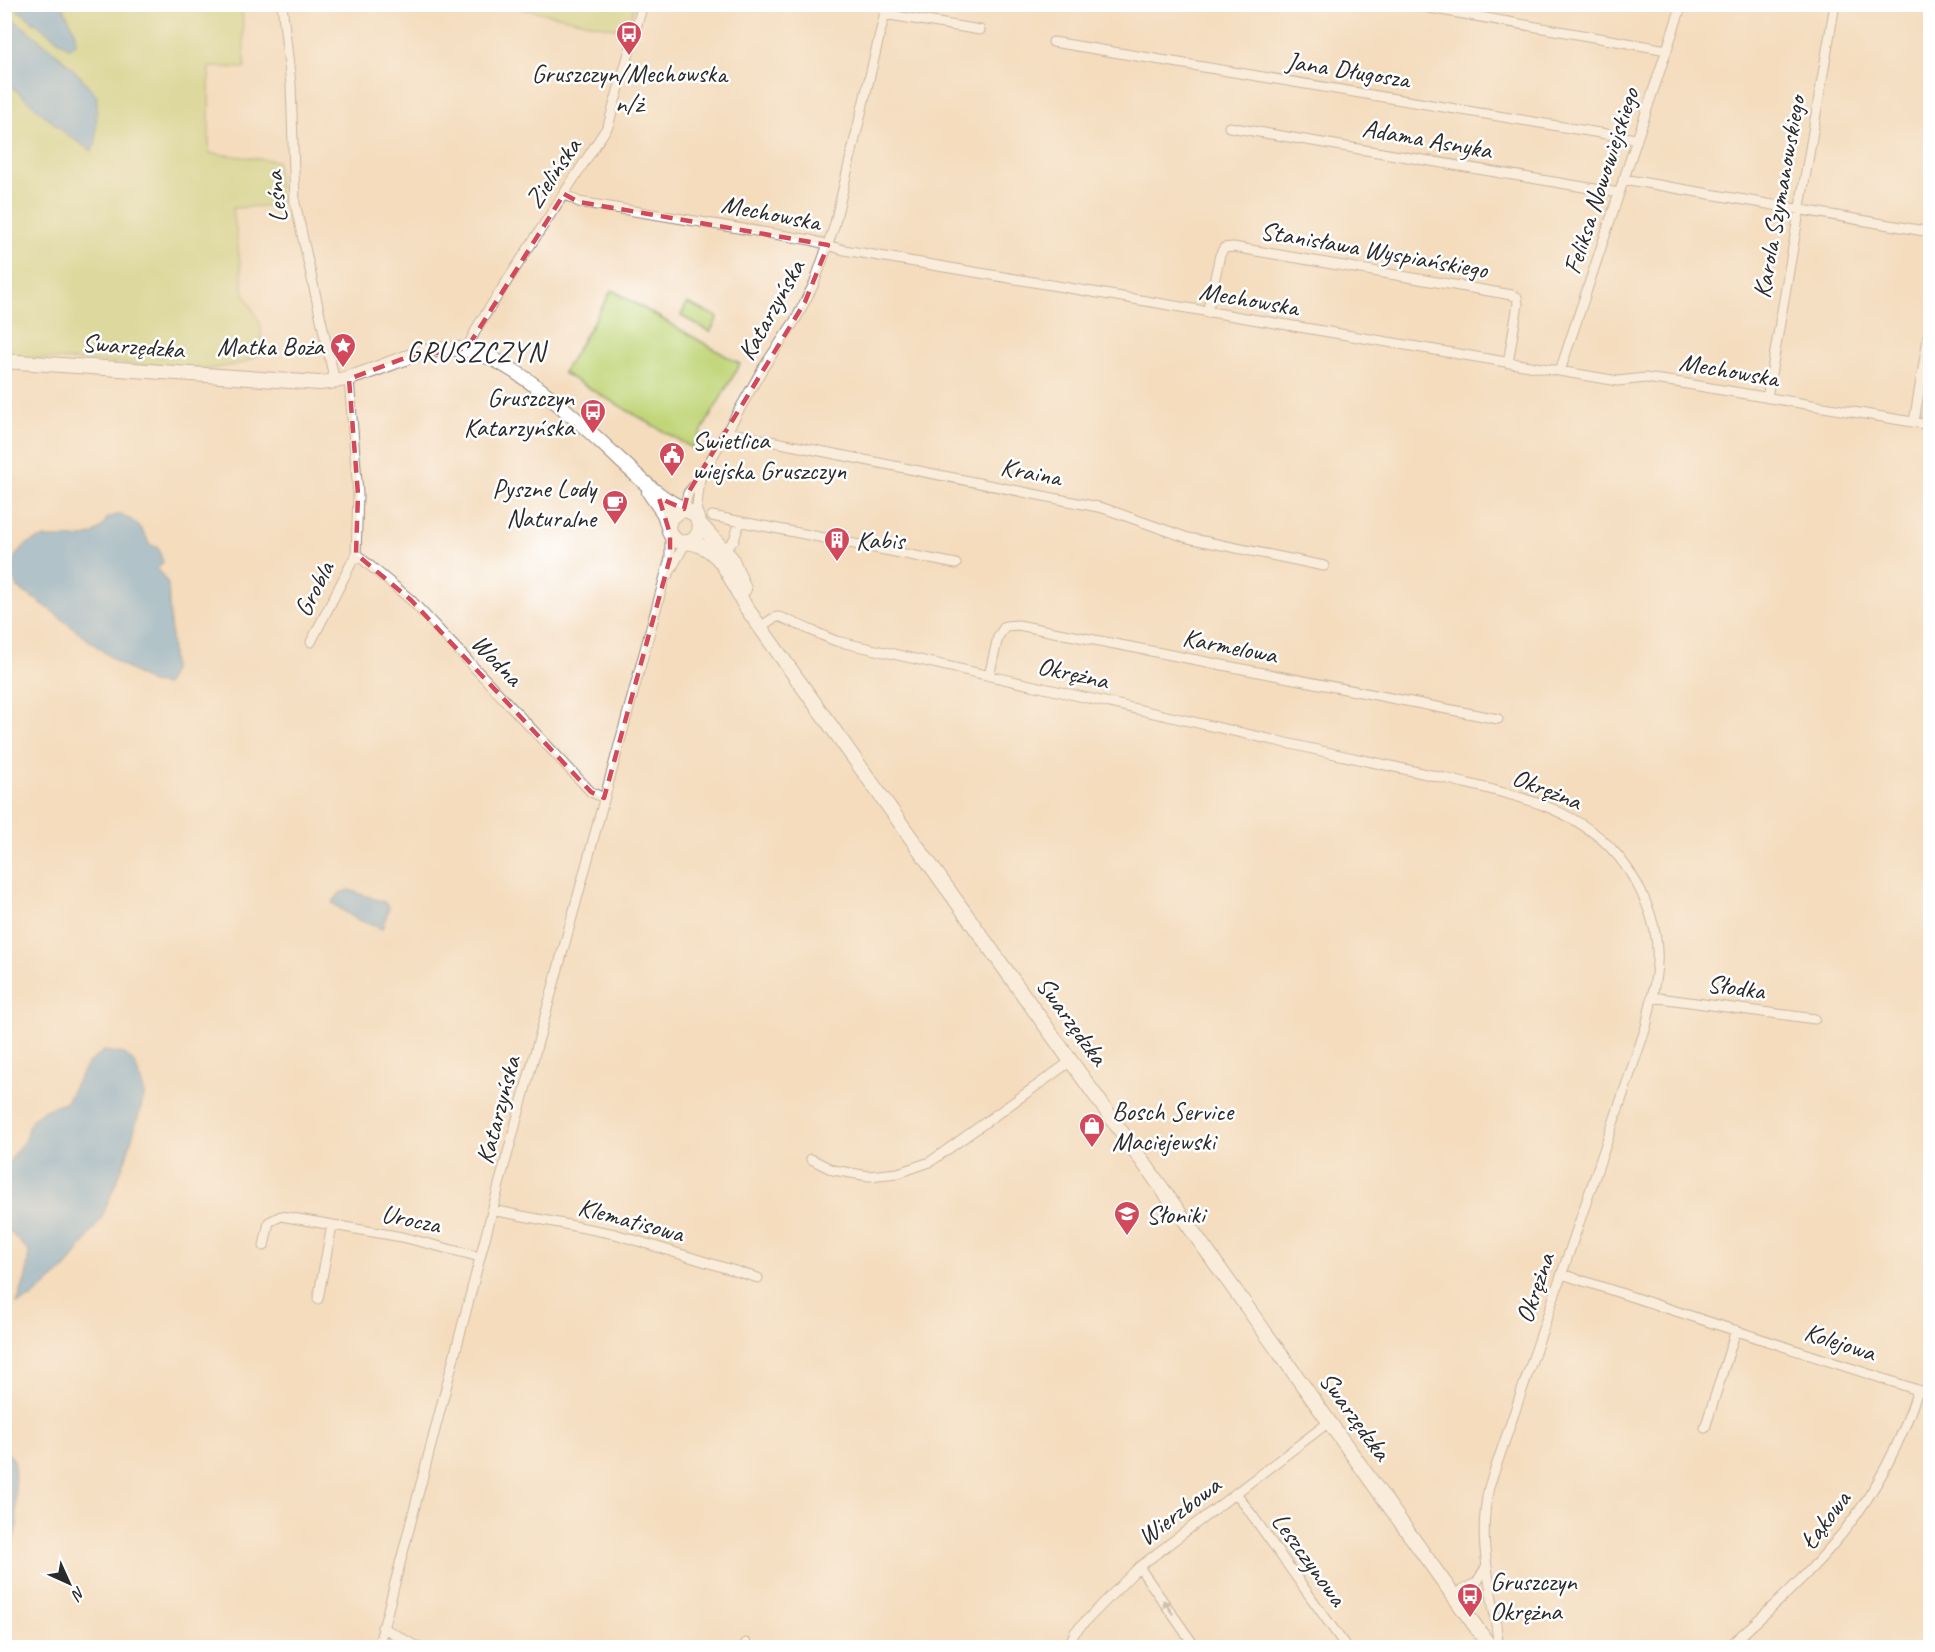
<svg xmlns="http://www.w3.org/2000/svg" width="1935" height="1652" font-family="Caveat,sans-serif">
  <style>
    .green { fill: #c1d579; stroke: #768052; stroke-width: 1.5 }
    .water { fill: #60a3d5; stroke: #466780; stroke-width: 1.5 }
    .lines { fill: none; stroke-linecap: round; stroke-linejoin: round }
    .street-casing { stroke: #908474; stroke-width: 11 }
    .secondary-casing { stroke: #908474; stroke-width: 16 }
    .street { stroke: #fff; stroke-width: 9 }
    .secondary { stroke: #fff; stroke-width: 14 }
    .oneway { fill: #a0a0a0 }
    .marked { fill: none; stroke: #d1495b; stroke-width: 4.5; stroke-dasharray: 12 8; stroke-linejoin: round }
    .labels { text-anchor: middle; dominant-baseline: central; stroke-width: 5; stroke-linejoin: round; paint-order: stroke }
    .street-label { font-size: 26px; fill: #2b2b2b; stroke: #fff }
    .poi-label { font-size: 26px; fill: #2b2b2b; stroke: #fff; text-anchor: start }
    .quarter-label { font-size: 28px; letter-spacing: 1.5px; fill: #2b2b2b; stroke: #fff }
  </style>
  <rect width="100%" height="100%" fill="#fff"/>
  <filter id="ink" filterUnits="userSpaceOnUse"><feTurbulence type="fractalNoise" baseFrequency=".0167" numOctaves="2"/><feDisplacementMap in="SourceGraphic" scale="12" xChannelSelector="R" yChannelSelector="G"/><feConvolveMatrix kernelMatrix="1 2 1 2 8 2 1 2 1" color-interpolation-filters="sRGB"/></filter>
  <filter id="wash" filterUnits="userSpaceOnUse"><feTurbulence type="fractalNoise" baseFrequency=".008" numOctaves="4" result="noise"/><feDisplacementMap in="SourceGraphic" scale="24" xChannelSelector="R" yChannelSelector="G"/><feGaussianBlur stdDeviation="1.35" result="paint"/><feColorMatrix in="noise" values="0 0 0 0 0 0 0 0 0 0 0 0 0 0 0 0 0 1.4 0 .05"/><feComposite in="paint" operator="in"/></filter>
  <g filter="url(#wash)">
    <rect width="100%" height="100%" fill="#f4dcbd"/>
    <path class="green" d="M4 5H242L245 68 209 67V153L277 161 280 205 233 208 244 293 260 323 263 352 243 363 210 369 5 356Z
      M506 5 634 4 635 5 627 31Z
      M612 290 740 364 692 448 563 373Z
      M687 303 718 317 710 332 681 316Z"/>
    <path class="water" d="M11 5H62L74 29 76 43 69 48Z
      M5 13C37 38 73 63 97 97L96 141 92 151 70 137 5 81Z
      M119 514C135 520 143 528 149 544L158 548 163 562 157 568 168 584 173 670 166 685 151 683 114 660 44 605 18 588 8 570C15 557 21 544 36 540 58 532 94 550 107 518Z
      M349 890 384 902 389 908 382 929 356 919 332 903 340 893Z
      M104 1051 125 1054 135 1064 145 1093 126 1159 101 1219 67 1267 31 1298 17 1304 26 1277 29 1252 5 1226C2 1194 1 1162 26 1140 26 1117 44 1108 65 1103L87 1064Z
      M5 1450 14 1460 17 1525 5 1573Z"/>
  </g>
  <g filter="url(#ink)">
    <g class="lines">
      <defs>
        <path id="street" d="M282 4 291 84 295 203 335 382
          M1407 4 1667 50
          M884 14 980 30
          M1053 42 1636 139
          M1229 127 1619 193
          M1623 179 1930 232
          M564 194 579 202 811 240 844 250 1618 381 1645 378 1675 382 1930 425
          M1207 313 1220 255 1224 248 1233 247 1512 295 1517 297 1518 304 1508 363
          M466 350 479 324 608 126 643 4
          M1560 371 1682 4
          M1767 398 1835 4
          M1914 422 1930 326
          M726 432 1103 508 1188 538 1324 566
          M684 509 688 493 701 477 763 368 796 319 814 284 834 227 887 4
          M696 515 700 479
          M712 516 956 564
          M721 553 734 540 740 522
          M356 554 411 600 591 792 604 798
          M668 575 686 542
          M761 627C766 623 772 618 778 617 781 616 827 638 836 641 985 675 1133 708 1282 742 1337 755 1393 766 1448 779 1505 793 1564 803 1608 845 1637 874 1660 921 1657 963 1656 984 1650 1006 1646 1027L1489 1487C1476 1546 1493 1586 1498 1642L1491 1648
          M311 642 356 554 358 494 349 379
          M989 676 998 637 1005 626 1018 625 1498 719
          M1652 997 1815 1019
          M811 1159 833 1170 869 1176 898 1173 930 1162 1071 1061
          M492 1210 615 1234 758 1278
          M264 1246 269 1222 281 1216 402 1237 480 1257
          M1562 1274 1930 1394
          M318 1299 332 1225
          M1705 1428 1736 1330
          M1237 1494 1347 1648
          M1139 1567 1196 1648
          M1453 1595 1477 1582 1485 1569
          M382 1627 419 1648
          M378 1648 499 1185 670 558V534
          M743 1648 746 1643
          M1068 1648 1075 1632 1139 1567 1329 1422
          M1727 1648C1818 1567 1880 1509 1918 1390"/>
        <path id="secondary" d="M4 361 319 383C368 381 411 345 460 349 508 352 584 426 619 459 639 477 658 498 684 509
          M649 492 664 514 670 534 677 541C688 545 697 540 700 528L696 515 684 509 671 517 668 526
          M700 524 731 558 744 589
          M686 542C721 545 730 579 745 606L1491 1648"/>
      </defs>
      <use href="#street" class="street-casing"/>
      <use href="#secondary" class="secondary-casing"/>
      <use href="#street" class="street"/>
      <use href="#secondary" class="secondary"/>
    </g>
    <defs><path id="oneway-solid" d="M-6-.8H1V-3.2L6.5 0L1 3.2V.8H-6Z" transform="scale(1.5)"/></defs>
    <use class="oneway" href="#oneway-solid" transform="translate(1168 1607) rotate(-125)"/>
  </g>
  <path d="M0 0H1935V1652H0ZM564 194 579 202 828 245 805 302 688 493 684 509 659 498 670 534V558L604 798 591 792 411 600 356 554 358 494 349 379 405 358 467 348Z" fill="#f4dcbd" fill-opacity=".55" fill-rule="evenodd"/>
  <path class="marked" d="M564 194 579 202 828 245 805 302 688 493 684 509 659 498 670 534V558L604 798 591 792 411 600 356 554 358 494 349 379 405 358 467 348Z"/>
  <defs>
    <symbol id="bus-pin" viewBox="-11 -11 22 30"><path d="M0 17L-7.5 6A9.5 9.5 0 1 1 7.5 6Z" fill="#d1495b" stroke="#fff"/><path d="M-5-6H5V4H4V6H2V4H-2V6H-4V4H-5ZM-3.5-4V0h7V-4ZM-3.5 1.2v1.5H-2V1.2ZM2 1.2v1.5H3.5V1.2Z" fill="#fff"/></symbol>
    <symbol id="sight-pin" viewBox="-11 -11 22 30"><path d="M0 17L-7.5 6A9.5 9.5 0 1 1 7.5 6Z" fill="#d1495b" stroke="#fff"/><path d="M0-6L1.8-2.2L6-1.7L2.9 1.2L3.7 5.4L0 3.3L-3.7 5.4L-2.9 1.2L-6-1.7L-1.8-2.2Z" fill="#fff"/></symbol>
    <symbol id="civic-pin" viewBox="-11 -11 22 30"><path d="M0 17L-7.5 6A9.5 9.5 0 1 1 7.5 6Z" fill="#d1495b" stroke="#fff"/><path d="M-.6-6.5H3V-4.5H.6V-3L4-1V1h2V6H-6V1h2V-1L-.6-3ZM-1.2 2.5V6h2.4V2.5Z" fill="#fff"/></symbol>
    <symbol id="cafe-pin" viewBox="-11 -11 22 30"><path d="M0 17L-7.5 6A9.5 9.5 0 1 1 7.5 6Z" fill="#d1495b" stroke="#fff"/><path d="M-5.5-4.5H6V0H3Q3 3.5 0 3.5H-2.5Q-5.5 3.5-5.5 0ZM3-3.2v2h1.7v-2ZM-6 4.5H4V6H-6Z" fill="#fff"/></symbol>
    <symbol id="building-pin" viewBox="-11 -11 22 30"><path d="M0 17L-7.5 6A9.5 9.5 0 1 1 7.5 6Z" fill="#d1495b" stroke="#fff"/><path d="M-4-6H4V6H1V3H-1V6H-4ZM-2.5-4.3h1.7v1.8h-1.7ZM.8-4.3h1.7v1.8H.8ZM-2.5-1h1.7V.8h-1.7ZM.8-1h1.7V.8H.8Z" fill="#fff"/></symbol>
    <symbol id="shop-pin" viewBox="-11 -11 22 30"><path d="M0 17L-7.5 6A9.5 9.5 0 1 1 7.5 6Z" fill="#d1495b" stroke="#fff"/><path d="M-5-2.5h2.3a2.7 3.5 0 0 1 5.4 0H5L5.5 6h-11ZM-1.5-2.5h3a1.5 2.3 0 0 0-3 0Z" fill="#fff"/></symbol>
    <symbol id="school-pin" viewBox="-11 -11 22 30"><path d="M0 17L-7.5 6A9.5 9.5 0 1 1 7.5 6Z" fill="#d1495b" stroke="#fff"/><path d="M0-5L7-2L0 1L-7-2ZM-4 1L0 2.5L4 1V4Q0 6-4 4Z" fill="#fff"/></symbol>
  </defs>
  <g fill-rule="evenodd">
    <use href="#bus-pin" x="614" y="19" width="30" height="40"/>
    <use href="#sight-pin" x="328" y="331" width="30" height="40"/>
    <use href="#bus-pin" x="578" y="397" width="30" height="40"/>
    <use href="#civic-pin" x="657" y="440" width="30" height="40"/>
    <use href="#cafe-pin" x="600" y="488" width="30" height="40"/>
    <use href="#building-pin" x="822" y="525" width="30" height="40"/>
    <use href="#shop-pin" x="1077" y="1111" width="30" height="40"/>
    <use href="#school-pin" x="1112" y="1199" width="30" height="40"/>
    <use href="#bus-pin" x="1455" y="1581" width="30" height="40"/>
  </g>
  <g class="labels">
    <g class="street-label">
      <text transform="translate(1348 70) rotate(9)">Jana Długosza</text>
      <text transform="translate(1427 139) rotate(10)">Adama Asnyka</text>
      <text transform="translate(553 173) rotate(-56)">Zielińska</text>
      <text transform="translate(1601 181) rotate(-72)">Feliksa Nowowiejskiego</text>
      <text transform="translate(276 197) rotate(-96)">Leśna</text>
      <text transform="translate(1779 197) rotate(-80)">Karola Szymanowskiego</text>
      <text transform="translate(771 213) rotate(11)">Mechowska</text>
      <text transform="translate(1374 250) rotate(10)">Stanisława Wyspiańskiego</text>
      <text transform="translate(1249 299) rotate(10)">Mechowska</text>
      <text transform="translate(771 310) rotate(-61)">Katarzyńska</text>
      <text transform="translate(133 346) rotate(4)">Swarzędzka</text>
      <text transform="translate(1729 370) rotate(10)">Mechowska</text>
      <text transform="translate(1031 472) rotate(11)">Kraina</text>
      <text transform="translate(314 589) rotate(-63)">Grobla</text>
      <text transform="translate(1230 646) rotate(11)">Karmelowa</text>
      <text transform="translate(497 660) rotate(46)">Wodna</text>
      <text transform="translate(1073 673) rotate(13)">Okrężna</text>
      <text transform="translate(1547 789) rotate(22)">Okrężna</text>
      <text transform="translate(1736 987) rotate(8)">Słodka</text>
      <text transform="translate(1072 1021) rotate(54)">Swarzędzka</text>
      <text transform="translate(498 1110) rotate(-75)">Katarzyńska</text>
      <text transform="translate(411 1219) rotate(12)">Urocza</text>
      <text transform="translate(631 1220) rotate(15)">Klematisowa</text>
      <text transform="translate(1535 1288) rotate(-71)">Okrężna</text>
      <text transform="translate(1840 1342) rotate(18)">Kolejowa</text>
      <text transform="translate(1355 1416) rotate(54)">Swarzędzka</text>
      <text transform="translate(1179 1511) rotate(-37)">Wierzbowa</text>
      <text transform="translate(1825 1520) rotate(-53)">Łąkowa</text>
      <text transform="translate(1309 1559) rotate(54)">Leszczynowa</text>
    </g>
    <g class="poi-label">
      <text x="629" y="73" text-anchor="middle">Gruszczyn/Mechowska<tspan x="629" dy="30">n/ż</tspan></text>
      <text x="324" y="346" text-anchor="end">Matka Boża</text>
      <text x="574" y="397" text-anchor="end">Gruszczyn<tspan x="574" dy="30">Katarzyńska</tspan></text>
      <text x="692" y="440">Swietlica<tspan x="692" dy="30">wiejska Gruszczyn</tspan></text>
      <text x="596" y="488" text-anchor="end">Pyszne Lody<tspan x="596" dy="30">Naturalne</tspan></text>
      <text x="856" y="540">Kabis</text>
      <text x="1112" y="1111">Bosch Service<tspan x="1112" dy="30">Maciejewski</tspan></text>
      <text x="1146" y="1214">Słoniki</text>
      <text x="1490" y="1581">Gruszczyn<tspan x="1490" dy="30">Okrężna</tspan></text>
    </g>
    <g class="quarter-label">
      <text x="476" y="351">GRUSZCZYN</text>
    </g>
  </g>
  <rect width="1935" height="1652" fill="none" stroke="#fff" stroke-width="24"/>
  <g transform="translate(69 1583) rotate(135)" stroke="#ffffff" stroke-width="4.5" paint-order="stroke">
  <path d="M0-4.5L10 22L0 15L-10 22Z" fill="#2b2b2b"/>
  <text y="-9" font-size="16" font-weight="bold" text-anchor="middle" fill="#2b2b2b">N</text>
  </g>
</svg>
